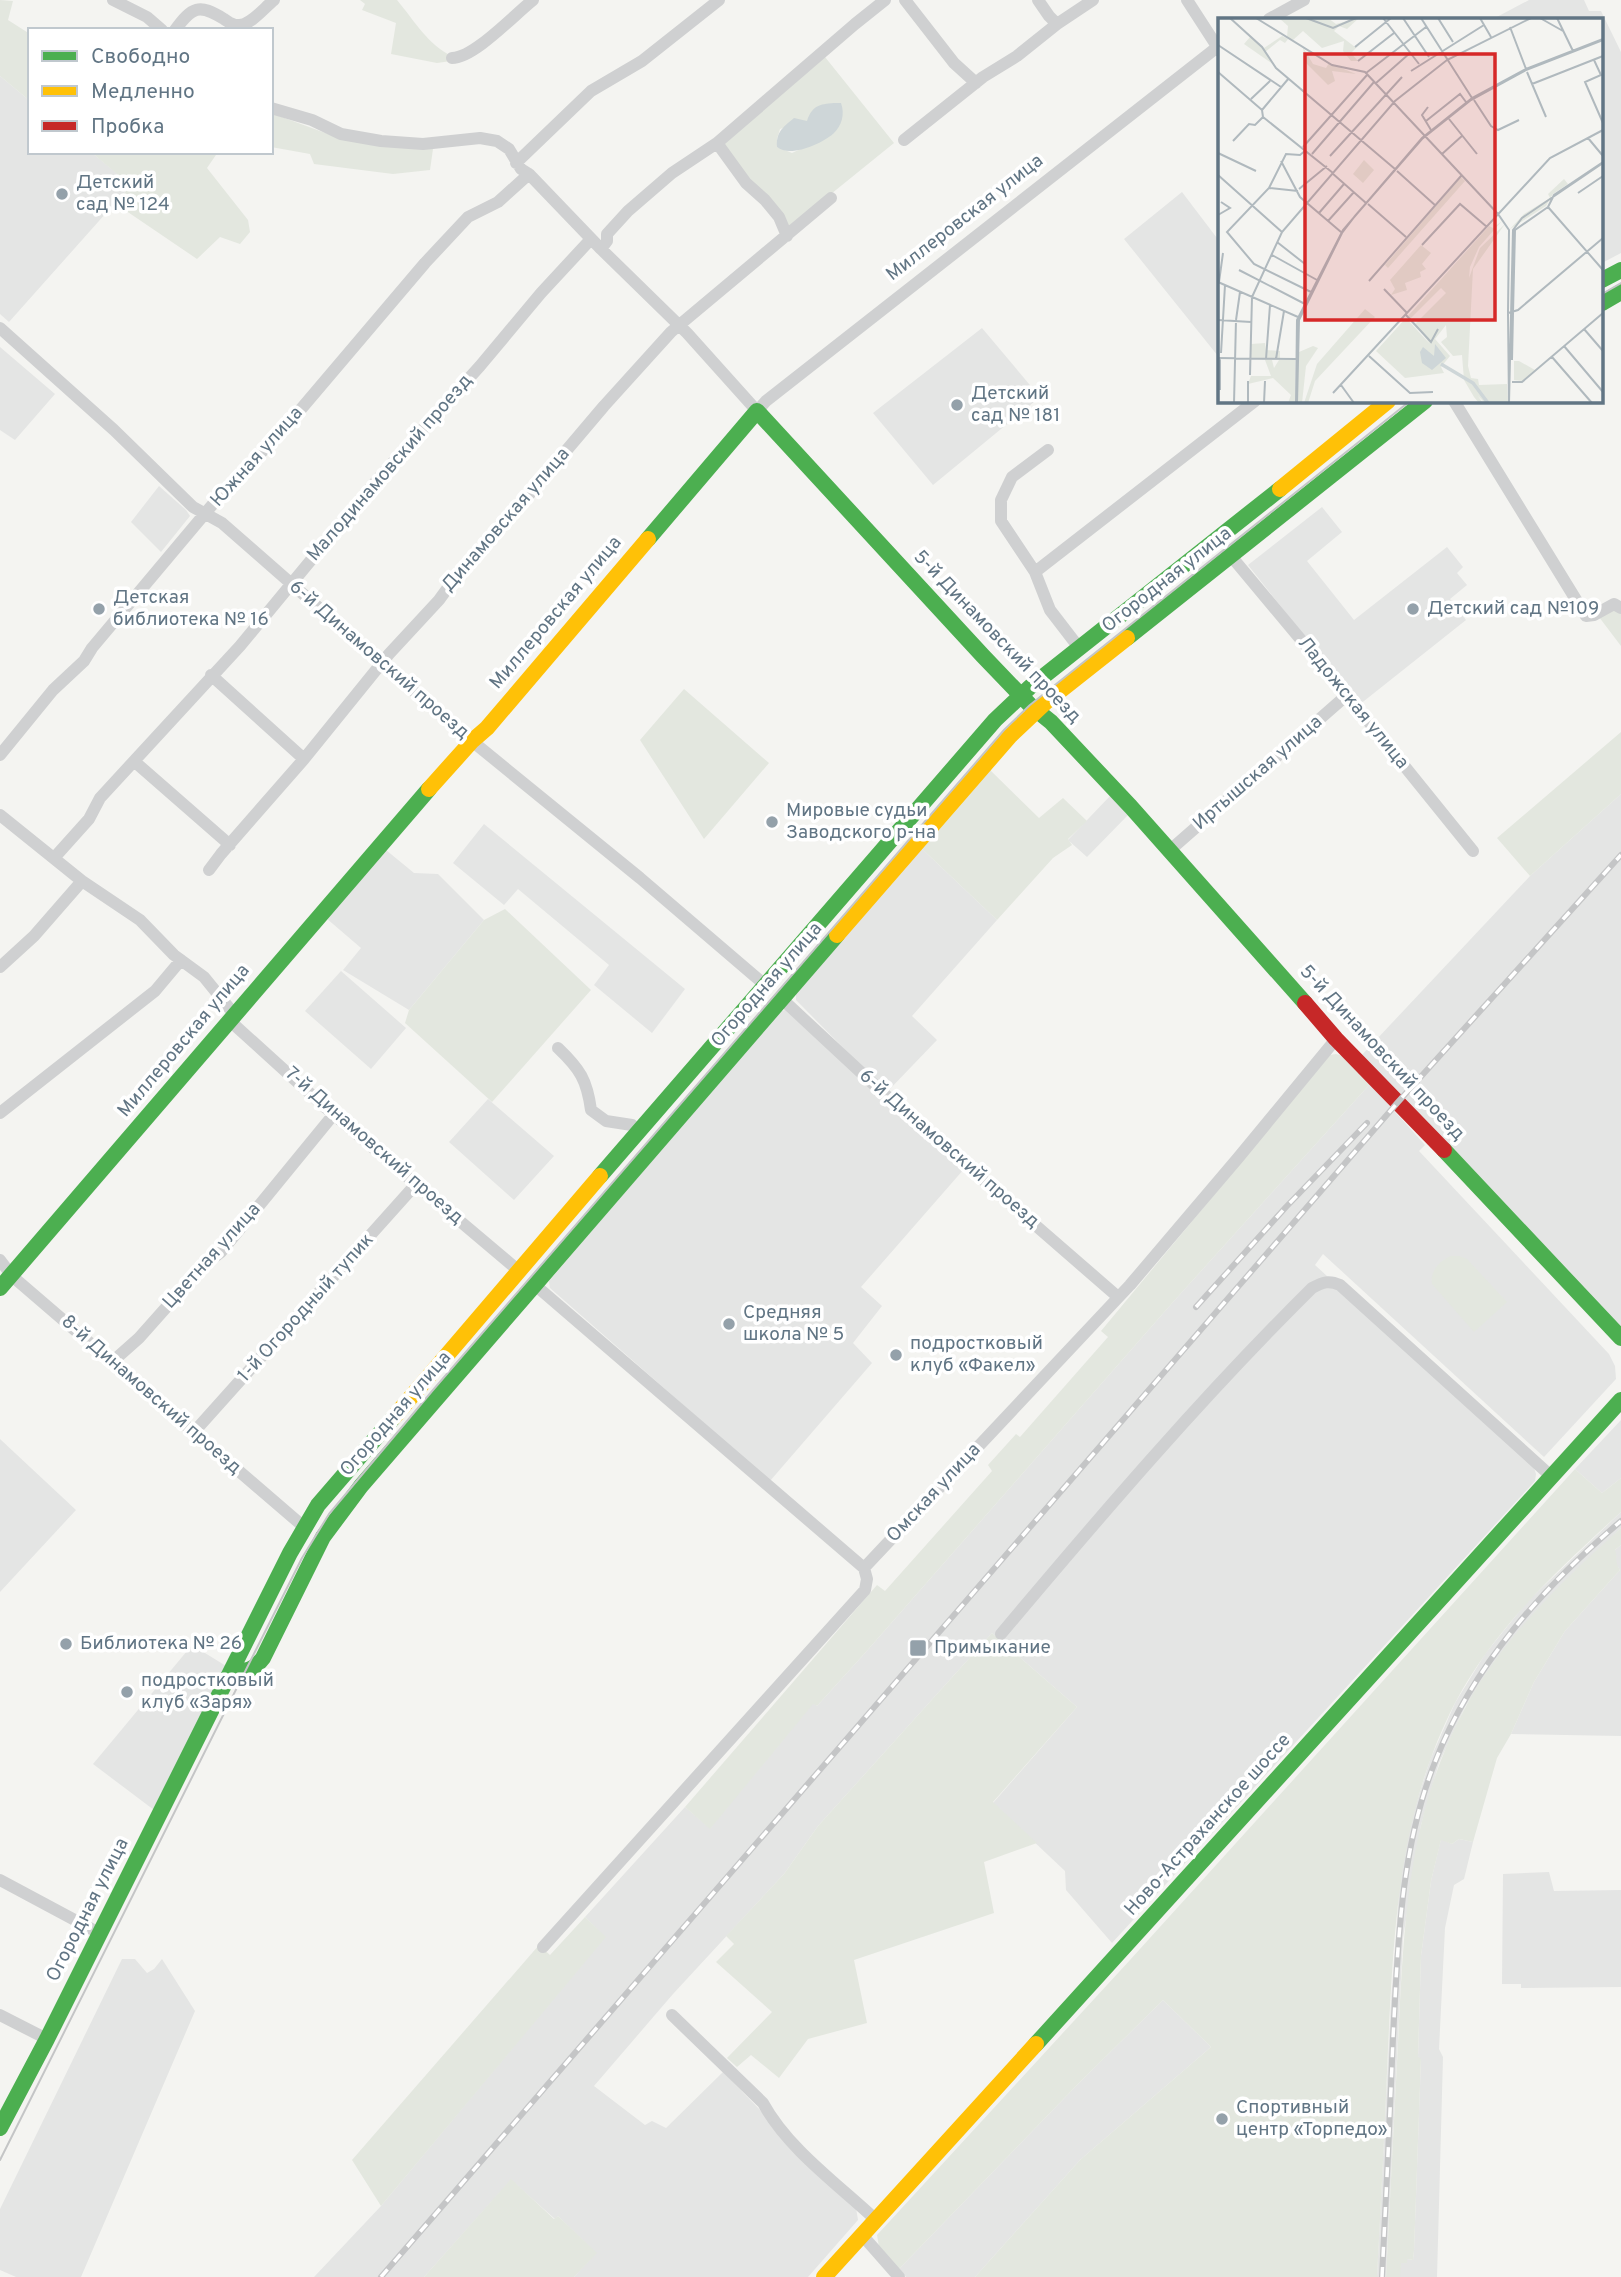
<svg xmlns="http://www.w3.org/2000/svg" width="1621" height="2277" font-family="Overpass,sans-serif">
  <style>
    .built { fill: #e4e5e4 }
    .green { fill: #e3e7df; fill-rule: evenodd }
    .water { fill: #ced6d8 }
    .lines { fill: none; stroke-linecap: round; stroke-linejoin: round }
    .street { stroke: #cfd0d1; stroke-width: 12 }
    .fast { stroke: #4caf50; stroke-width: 16 }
    .slow { stroke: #ffc107; stroke-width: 16 }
    .jam { stroke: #c62828; stroke-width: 16 }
    .tram { stroke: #c4c5c6; stroke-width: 2 }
    .rail-casing { stroke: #c4c5c6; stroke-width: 6 }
    .rail { stroke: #fff; stroke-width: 3.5; stroke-dasharray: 10; stroke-linecap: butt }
    .poi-dot { fill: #94a1aa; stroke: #fff; stroke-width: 2.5 }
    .labels { text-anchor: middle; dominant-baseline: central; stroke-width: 7; stroke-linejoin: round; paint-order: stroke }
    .poi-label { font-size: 19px; fill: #617584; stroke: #fff; text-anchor: start }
    .street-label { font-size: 19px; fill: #617584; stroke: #fff }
    .inset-river { fill: none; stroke: #ced6d8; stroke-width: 3.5 }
    .inset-road { fill: none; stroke: #b0b9be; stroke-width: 2 }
    .view { fill: #d62828; fill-opacity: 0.15; stroke: #d62828; stroke-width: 3.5 }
    .inset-edge { fill: none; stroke: #617584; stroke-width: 3.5 }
  </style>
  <rect width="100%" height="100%" fill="#f4f4f1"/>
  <path class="built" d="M1529 0H1584L1589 11H1601L1621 52V253L1602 263V19H1493Z
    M0 76 30 101V152H91L131 185 9 322 0 314Z
    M1182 192 1220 242V355L1218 356 1124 239Z
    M982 328 1040 397 933 485 873 413Z
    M0 347 55 394 15 440 0 430Z
    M159 486 186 510 190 516 161 552 131 522Z
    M1322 507 1342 532 1307 561 1354 620 1447 547 1463 567 1457 573 1467 585 1450 599 1466 620 1359 705 1248 565Z
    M1621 794V1328L1360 1057 1530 876Z
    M1110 796 1129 814 1087 857 1068 840Z
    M484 824 685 989 652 1033 594 985 609 965 518 889 504 905 453 863Z
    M919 846 997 920 912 1016 937 1040 887 1092 796 1000V994Z
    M386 850 414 873 438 874 484 920 409 1010 343 970 361 948 326 918Z
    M341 971 406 1028 371 1069 305 1011Z
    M785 1010 964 1169 861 1287 882 1306 853 1343 872 1363 770 1481 550 1288 549 1281 779 1012Z
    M1370 1084 1425 1145 1419 1151 1609 1354 1615 1366 1616 1379 1544 1457 1323 1254 1315 1265 1533 1465 1536 1474 1535 1481 1112 1943 1066 1890 1065 1871 993 1803 1077 1707 992 1633 818 1826 784 1874 673 1994 594 2086 645 2125 652 2121 666 2128 723 2072 856 2208 858 2220 808 2277H574L596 2253 558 2216 555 2219 511 2180 424 2277H314L381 2206 605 1937 585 1917 685 1807 710 1828 813 1703 817 1706 865 1653 1174 1301Z
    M488 1099 554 1156 514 1200 449 1142Z
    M1621 1420V1478L1602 1493 1575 1469Z
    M0 1439 76 1510 0 1592Z
    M1621 1512V1528L1537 1610 1495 1661 1465 1707 1439 1763 1421 1825 1403 1938 1386 2277H1377L1391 2001 1400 1879 1410 1823 1430 1760 1455 1703 1485 1654 1527 1602Z
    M1621 1545V1736L1511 1734 1534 1682 1565 1631 1620 1570 1616 1564 1615 1555V1550Z
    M192 1645 226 1666 154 1810 93 1764Z
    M1441 1839 1452 1844 1459 1839 1473 1842 1464 1879 1454 1885 1445 1928 1439 2049 1443 2057 1437 2277H1400V2263L1407 2259 1413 2260 1414 2251 1421 2058H1418L1421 1956 1431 1881Z
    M1549 1872 1554 1891 1621 1890V1987L1521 1988V1984H1502L1503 1874Z
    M122 1959H135L147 1973 154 1969 162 1959 195 2011 81 2277H16L0 2270V2209Z
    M1163 2000 1211 2047 1080 2160 975 2277H906L899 2269 1079 2083Z"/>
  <path class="green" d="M0 0 13 1 8 20 30 34V101L0 76Z
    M360 0H397C413 19 429 46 452 56L451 61 437 63 391 54 396 23 362 10 365 4Z
    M825 57 894 143 789 228 747 182 725 148V143ZM802 121 833 134 792 153 777 147V139L780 129Z
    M271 113 339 138 433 149 430 170 393 174 314 164 310 154 271 147Z
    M91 152H218L207 168 248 220 250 232 240 244 220 237 197 259 116 204 130 185Z
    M1614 609 1621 614V646L1599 617Z
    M684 689 769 763 704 839 640 740Z
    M1621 732V794L1530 876 1497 838Z
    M988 768 1039 818 1063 798 1087 821 1068 839 1072 845 1053 858 997 920 919 846Z
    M505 909 591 990 492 1102 405 1023 409 1010 484 920Z
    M1336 1054 1343 1056 1370 1084 1174 1301 865 1653 817 1706 813 1704 710 1829 685 1807 877 1585 885 1591 992 1471 988 1465 1016 1434 1020 1437 1108 1337 1101 1331 1330 1055Z
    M1451 1256H1459L1467 1259 1507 1302 1474 1332 1432 1284C1430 1271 1439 1261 1451 1256Z
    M1575 1469 1602 1493 1621 1478V1512C1558 1570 1495 1627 1455 1703 1398 1814 1394 1928 1388 2049 1385 2125 1381 2201 1377 2277H975L1080 2160 1211 2047 1163 2000 1079 2083 899 2269 879 2247 877 2235 1130 1960Z
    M1621 1528V1545L1615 1550C1618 1557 1614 1561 1620 1570L1565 1631 1534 1682 1511 1734 1497 1758 1473 1842 1459 1839 1452 1844 1441 1840 1431 1881 1421 1956 1418 2057 1421 2058 1414 2251 1413 2260 1407 2259V2263H1401L1400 2277H1386C1390 2199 1394 2121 1398 2043 1404 1925 1407 1815 1465 1708 1502 1639 1563 1580 1621 1528Z
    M992 1633 1077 1707 993 1802 1037 1843 984 1862 994 1913 854 1960 867 2023 808 2039 779 2078 751 2055 737 2067 727 2058 772 2012 716 1962 734 1944 726 1936 784 1874 818 1826Z
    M585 1917 606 1937 381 2206 352 2160 539 1945 550 1955Z
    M511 2179 554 2219 558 2216 597 2253 574 2277H424Z"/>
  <path class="water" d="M834 103H841C845 114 842 126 833 134 821 144 790 158 777 147 776 132 783 127 794 118L807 121C812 106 819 104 834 103Z"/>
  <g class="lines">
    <path class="street" d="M113 0 147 17 162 30
      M905 0 954 63 976 83
      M1038 0 1049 16 1057 24
      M1187 0 1220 51
      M1269 19 1304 0
      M175 30C192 7 199 3 224 19 229 22 233 26 239 25 251 25 265 7 274 0
      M452 58C474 58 514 15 533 0
      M271 108 312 120 341 134 381 141 423 144 480 138 497 141 509 149 521 169 529 174 601 249 687 333 757 411 766 401 1220 45
      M904 140 983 77 1017 56 1057 24 1093 0
      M717 143 746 183 765 200 779 217 787 236
      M516 163 591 91 642 61 719 0
      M601 249 607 241V234L628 211 672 173 717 143 855 24 885 0
      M0 328 114 430 193 507 222 523 456 728 640 878 765 985
      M1454 401 1586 616 1594 615 1614 604 1621 608
      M1048 450 1012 477 1001 500V521L1035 572 1050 610 1080 649
      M1231 556 1347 695 1473 851
      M1035 572 1255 401
      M211 675 304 759
      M0 755 53 690 84 661 92 648 213 504 290 422 425 263 468 217 498 202 529 174
      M135 762 230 845
      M0 815 82 881 140 920 174 955 204 977 234 1014
      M1169 851 1347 695
      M54 858 89 819 100 798 240 646 378 479 480 366 541 293 591 239
      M209 870 221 854 304 759 389 654 439 600 460 571 473 559 496 530 521 504 604 406 671 332 831 198
      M0 967 34 936 82 881
      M783 1000 881 1091 1118 1297
      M229 1020 326 1108 519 1271
      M558 1048C580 1069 587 1080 591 1110L606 1121 632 1125 638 1131
      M0 1113 155 991 181 960
      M0 1260 12 1276 304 1527
      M535 1285 864 1568
      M112 1362 139 1338 203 1266 221 1252 334 1114
      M194 1432 417 1183
      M1001 1634C1101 1515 1202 1397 1312 1288 1323 1282 1329 1280 1340 1285L1552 1477
      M0 1880 99 1933
      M543 1947 865 1590 867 1579 864 1568 1130 1285 1238 1158 1336 1039
      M0 2015 47 2039
      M672 2015 763 2103C788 2149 839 2185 876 2220
      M863 2236 899 2277"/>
    <path class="fast" d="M1602 280 1621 270
      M1602 303 1621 292
      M648 539 757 411 983 656 1030 705 1051 722 1131 807 1305 1003
      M1127 638 1425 401
      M1444 1150 1621 1338
      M600 1176 995 720 1030 687 1280 489
      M0 1288 429 789
      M232 1671C246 1672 254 1670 263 1658L323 1537 361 1486 837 935
      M1036 2044 1621 1400
      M0 2128 47 2039 290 1553 318 1505 394 1417"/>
    <path class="slow" d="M1280 489 1388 401
      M429 789 472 741 487 728 648 539
      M837 935 1010 736 1046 702 1127 638
      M394 1417 600 1176
      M824 2277 1036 2044"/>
    <path class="jam" d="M1305 1003 1336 1039 1444 1150"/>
    <path class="tram" d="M1602 294 1621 283
      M0 2160 302 1558 329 1514 433 1390 1004 730 1030 705 1410 401"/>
    <defs>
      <path id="rail" d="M1196 1307 1286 1207 1367 1123
        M381 2277 1398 1102 1621 855
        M1382 2277C1386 2197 1390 2118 1393 2038 1398 1945 1400 1850 1435 1762 1473 1665 1543 1587 1621 1521"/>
    </defs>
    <use href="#rail" class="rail-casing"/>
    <use href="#rail" class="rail"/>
  </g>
  <g class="poi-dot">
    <circle cx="62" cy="194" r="7"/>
    <circle cx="957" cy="405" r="7"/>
    <circle cx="99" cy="609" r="7"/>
    <circle cx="1413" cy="609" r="7"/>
    <circle cx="772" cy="822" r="7"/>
    <circle cx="729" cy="1324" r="7"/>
    <circle cx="896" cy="1355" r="7"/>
    <circle cx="66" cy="1644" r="7"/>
    <rect x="909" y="1639" width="18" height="18" rx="3.5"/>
    <circle cx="127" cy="1692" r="7"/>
    <circle cx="1222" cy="2119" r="7"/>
  </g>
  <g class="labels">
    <g class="poi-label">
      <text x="76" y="183">Детский<tspan x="76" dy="22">сад № 124</tspan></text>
      <text x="971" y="394">Детский<tspan x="971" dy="22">сад № 181</tspan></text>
      <text x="113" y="598">Детская<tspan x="113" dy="22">библиотека № 16</tspan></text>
      <text x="1427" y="609">Детский сад №109</text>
      <text x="786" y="811">Мировые судьи<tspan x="786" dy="22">Заводского р-на</tspan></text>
      <text x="743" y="1313">Средняя<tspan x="743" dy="22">школа № 5</tspan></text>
      <text x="910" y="1344">подростковый<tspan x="910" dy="22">клуб «Факел»</tspan></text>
      <text x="80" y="1644">Библиотека № 26</text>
      <text x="934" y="1648">Примыкание</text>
      <text x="141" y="1681">подростковый<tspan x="141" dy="22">клуб «Заря»</tspan></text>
      <text x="1236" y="2108">Спортивный<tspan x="1236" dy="22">центр «Торпедо»</tspan></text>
    </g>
    <g class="street-label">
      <text transform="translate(965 218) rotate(-38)">Миллеровская улица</text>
      <text transform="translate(257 457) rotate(-48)">Южная улица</text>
      <text transform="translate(390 468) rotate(-49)">Малодинамовский проезд</text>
      <text transform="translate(506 520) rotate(-49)">Динамовская улица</text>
      <text transform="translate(1167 580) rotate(-38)">Огородная улица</text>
      <text transform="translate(556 613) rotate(-50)">Миллеровская улица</text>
      <text transform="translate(997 637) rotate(46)">5-й Динамовский проезд</text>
      <text transform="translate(379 660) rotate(41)">6-й Динамовский проезд</text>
      <text transform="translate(1353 703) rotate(51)">Ладожская улица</text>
      <text transform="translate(1258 773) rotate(-41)">Иртышская улица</text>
      <text transform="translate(767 985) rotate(-49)">Огородная улица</text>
      <text transform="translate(184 1041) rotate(-50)">Миллеровская улица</text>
      <text transform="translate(1382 1053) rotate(47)">5-й Динамовский проезд</text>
      <text transform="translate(374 1146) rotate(41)">7-й Динамовский проезд</text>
      <text transform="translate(949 1149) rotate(41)">6-й Динамовский проезд</text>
      <text transform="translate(212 1256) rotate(-48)">Цветная улица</text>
      <text transform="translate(306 1308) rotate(-48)">1-й Огородный тупик</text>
      <text transform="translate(151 1395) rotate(41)">8-й Динамовский проезд</text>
      <text transform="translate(396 1414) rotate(-49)">Огородная улица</text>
      <text transform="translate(934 1493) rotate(-47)">Омская улица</text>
      <text transform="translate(1208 1825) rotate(-48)">Ново-Астраханское шоссе</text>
      <text transform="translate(88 1910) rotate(-63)">Огородная улица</text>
    </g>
  </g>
  <g transform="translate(1218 18)">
    <rect width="385" height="385" fill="#f4f4f1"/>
    <path d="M61 0H110L118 6 141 0 129 11 121 8 116 13 137 29 142 26 133 35 140 43H133L125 33 126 23 104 30 85 13 75 22 69 19 70 8ZM64 18 70 21 67 25 62 22 47 34 56 47 26 26 32 19 46 30ZM85 29 95 46 108 50 111 45 138 56 114 53 117 63 110 67 87 44ZM146 142 156 152 145 165 135 156ZM243 159 247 163 170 250 167 247ZM346 161 350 166 335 176 328 188 292 211 306 196 332 180 330 176ZM284 203 261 229 252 249 251 260 262 230 287 206 255 251 250 348 253 360 260 361 261 367 289 366 290 385H267L260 378 265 385H261L256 379 246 362 244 337 235 338 223 324 229 319 228 307 217 321 232 338 223 349 226 355 187 360 158 333 188 300 212 326 197 306 228 275 223 270 192 301 190 298 271 208 275 210ZM203 227 213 235 204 246 208 251 202 254 203 259 187 265 189 272 173 277 177 271 172 262ZM147 291 157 299 97 363 90 385H86L99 346ZM47 325 48 332 62 333V341L54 342 56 350 61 342H77V385H70L73 377 55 360 30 366 33 358H53L47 342 33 340V326ZM95 328 100 330 88 348 84 385H78L81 334ZM296 343H301L317 352 304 363 296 362Z" fill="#e3e7df"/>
    <path d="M217 326 228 340 214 352 204 345 202 334 205 329 216 338Z" fill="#ced6d8"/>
    <path class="inset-river" d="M223 346 255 365 270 385"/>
    <path class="inset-road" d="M12 0 44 29 58 50 177 151M38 0 114 47 147 54 280 196 291 212 290 295M88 0 115 10 138 0M165 0 201 46M185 0 211 39M203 0 254 80M220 0 235 24M262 0 273 19M322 0 345 13M339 0 355 33M292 9 308 51M0 27 63 69M137 29 173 0M376 42 383 57 367 64 385 105M140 43 176 15M193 53 266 7M0 54 44 92 45 99 115 155M309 54 328 99M148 55 208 9M158 65 192 35M314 66 385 38M33 81 52 63M256 82 273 108 280 112 301 102M210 89 204 97 213 112M44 92 71 60M231 101 259 136M208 103 242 76 248 84M370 120 385 138M15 123 31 106 37 107 45 99M85 129 149 57M88 132 82 137 68 136 51 170 9 214 36 246 93 274M0 135 38 153M94 136 156 64M224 136 245 117M112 138 184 59M63 143 82 179 123 214M179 153 218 188M114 155 148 185M0 157 64 214M51 170 80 173M81 171 109 148M360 175 385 158M150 186 188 219M330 189 385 252M330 189 336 177 385 144M101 195 126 166M0 197 12 190 3 184M110 203 136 174M59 224 87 246M204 227 242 186 269 209M54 237 99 262M21 252 87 286M151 263 243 158M0 264 80 299M1 264 5 235M166 271 189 295M295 295 297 212 330 189M188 297 213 324 220 311M0 302 33 304M18 302 22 274M366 311 385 333M346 328 385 374M3 335 7 267M151 338 192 375 215 374M334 339 374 385M0 340 78 341M48 341 52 287M58 341 66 293M294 342 295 295M32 357 34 279 64 214 177 83 229 42 313 0M30 363V385M294 364H304L385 295M123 367 136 385M2 372V340M115 375 332 140 385 112M16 385 18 302M46 385 47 363M78 385 79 302 125 212 204 120 254 80 308 51 385 21M79 385 81 302 124 215 137 198 204 121 253 82 308 52 385 22M291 385 290 295 300 292 385 220M291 385 295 212 304 200 385 145"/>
    <path class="view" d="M87 36H277V302H87Z"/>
    <rect width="385" height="385" class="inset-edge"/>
  </g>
  <rect x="28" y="28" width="245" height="126" fill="#ffffff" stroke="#c0c8ce" stroke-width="2"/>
  <rect x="42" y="51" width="35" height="10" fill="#4caf50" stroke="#c0c8ce" stroke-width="2"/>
  <text x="91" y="63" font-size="21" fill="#617584">Свободно</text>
  <rect x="42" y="86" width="35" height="10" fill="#ffc107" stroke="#c0c8ce" stroke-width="2"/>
  <text x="91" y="98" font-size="21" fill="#617584">Медленно</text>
  <rect x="42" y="121" width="35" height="10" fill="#c62828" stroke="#c0c8ce" stroke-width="2"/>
  <text x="91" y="133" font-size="21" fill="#617584">Пробка</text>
</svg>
